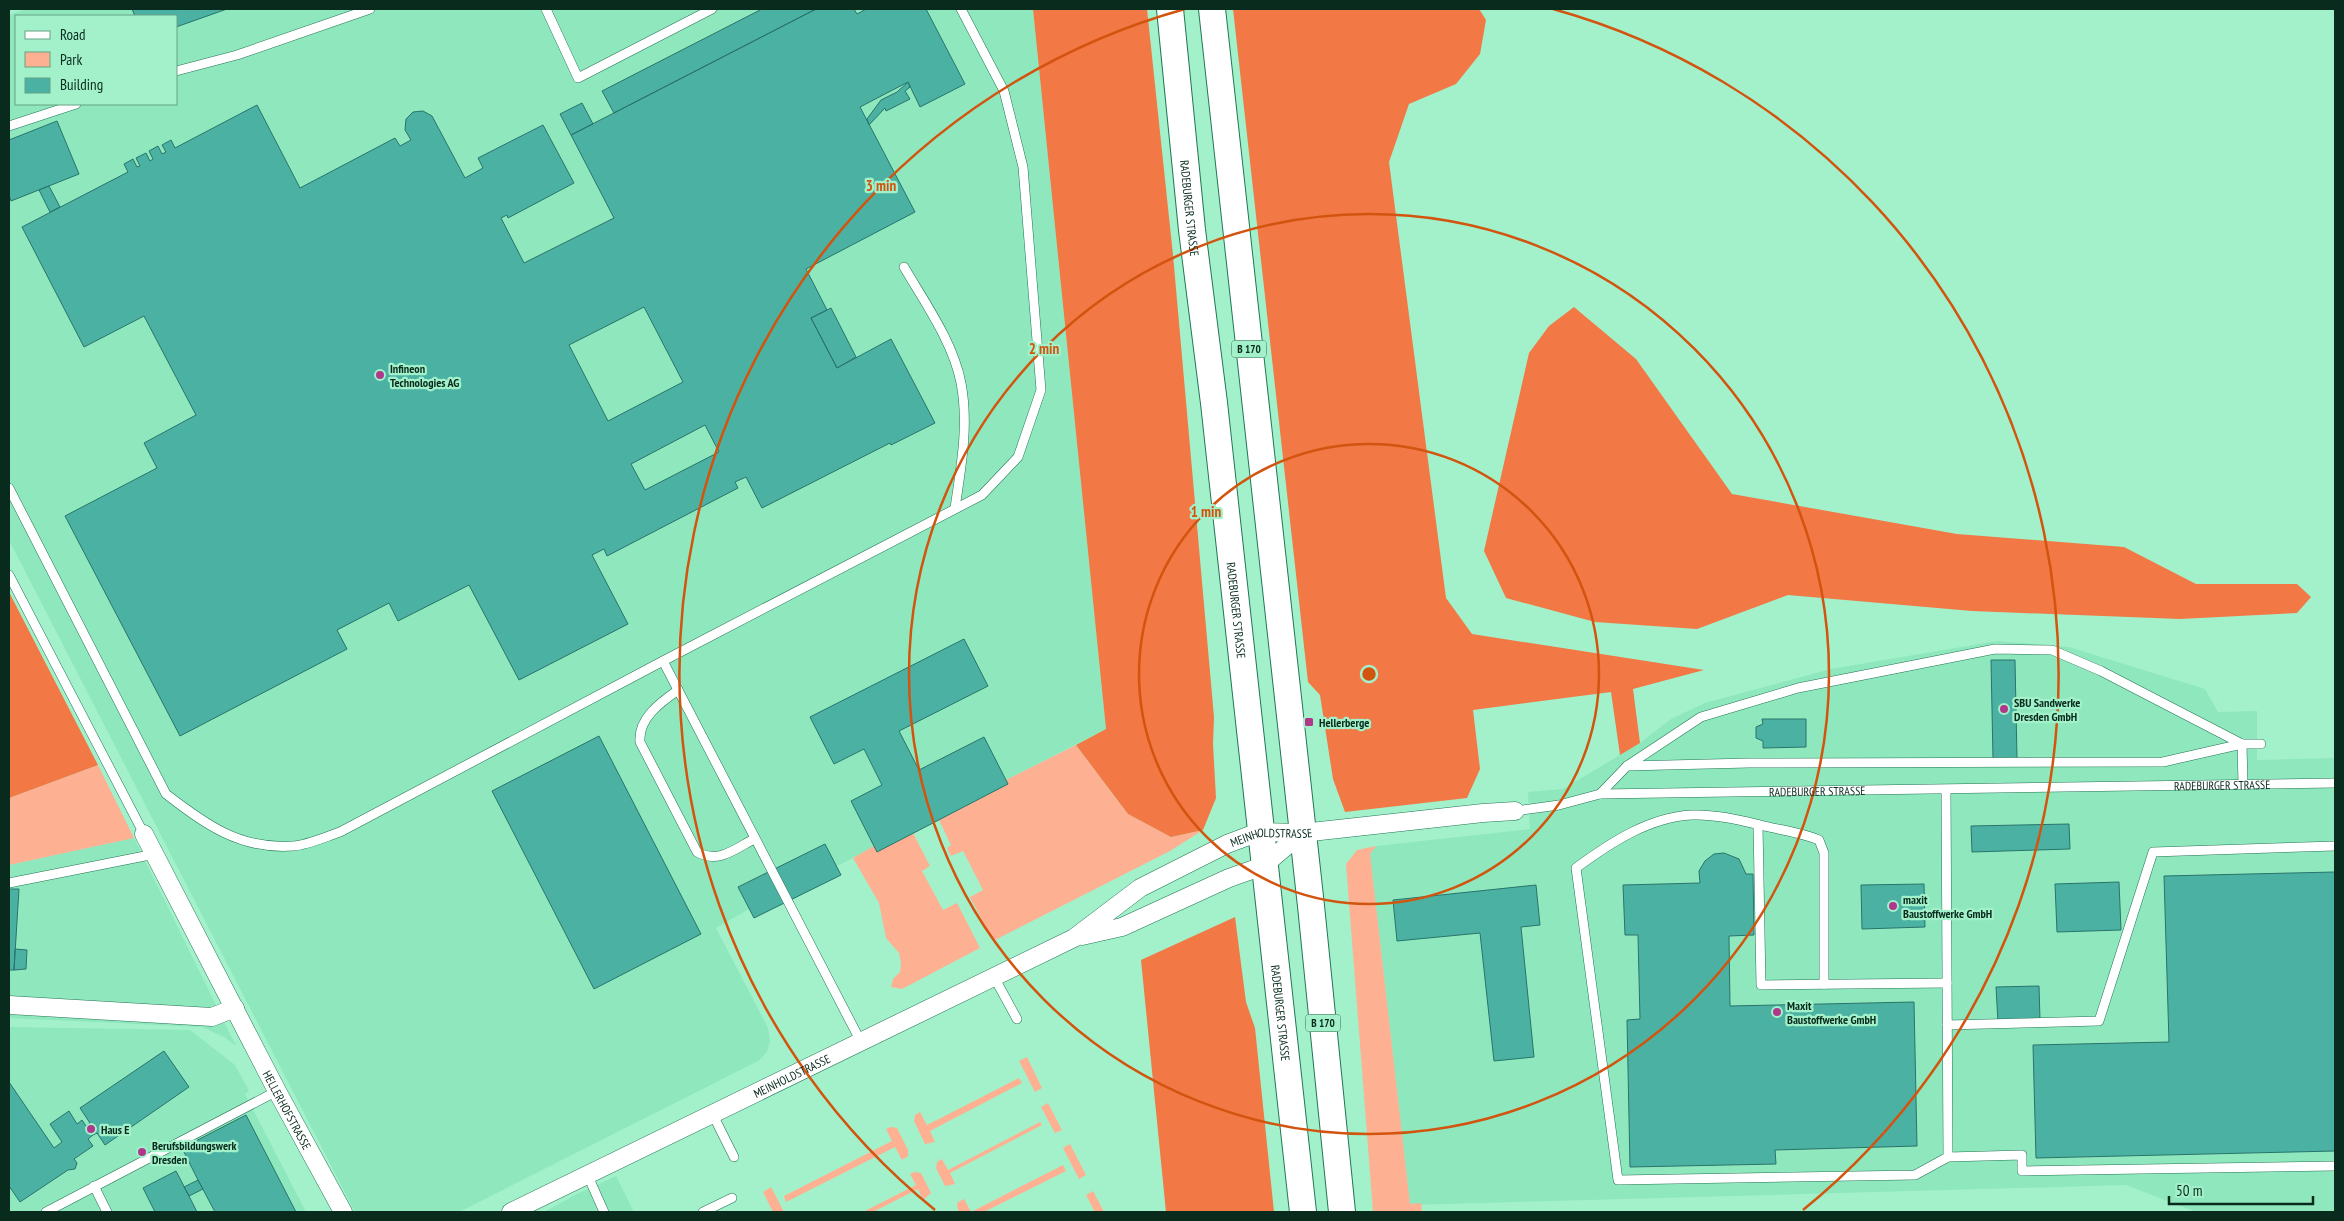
<svg xmlns="http://www.w3.org/2000/svg" width="2344" height="1221" font-family="'PT Sans Narrow',sans-serif">
  <style>
    .built { fill: #8fe7bd; fill-rule: evenodd }
    .green { fill: #feb192 }
    .forest { fill: #f27845 }
    .building { fill: #4bb2a3; stroke: #28746a; fill-rule: evenodd }
    .lines { fill: none; stroke-linecap: round; stroke-linejoin: round }
    .service-casing { stroke: #237554; stroke-width: 10 }
    .minor-casing { stroke: #237554; stroke-width: 19 }
    .primary-casing { stroke: #237554; stroke-width: 28 }
    .service { stroke: #fff; stroke-width: 9 }
    .minor { stroke: #fff; stroke-width: 18 }
    .primary { stroke: #fff; stroke-width: 26 }
    .ring { fill: none; stroke: #d2540e; stroke-width: 2.5 }
    .poi-dot { fill: #b1378b; stroke: #a2f1ca; stroke-width: 2 }
    .labels { text-anchor: middle; dominant-baseline: central; stroke-width: 4.5; stroke-linejoin: round; paint-order: stroke }
    .shield { fill: #a2f1ca; stroke: #376651; stroke-width: 1 }
    .shield-label { font-size: 11px; font-weight: bold; fill: #092b1d }
    .street-label { font-size: 12px; fill: #092b1d; stroke: #a2f1ca }
    .poi-label { font-size: 12px; font-weight: bold; fill: #092b1d; stroke: #a2f1ca; text-anchor: start }
    .centre { fill: #d2540e; stroke: #a2f1ca; stroke-width: 2.5 }
    .ring-label { font-size: 15px; text-anchor: middle; font-weight: bold; fill: #d2540e; stroke: #a2f1ca; stroke-width: 4.5; stroke-linejoin: round; paint-order: stroke }
  </style>
  <rect width="100%" height="100%" fill="#a2f1ca"/>
  <path class="built" d="M27 9H1033L1106 729 1006 780 1008 784 939 820 877 852 874 847 837 866 841 875 754 918 749 909 716 928 768 1028 770 1041 767 1052 758 1061 459 1212H355L9 540V15ZM16 16H176V104H16Z
    M1997 641 2069 647 2205 689 2218 712 2257 711V760L2335 758V1212H2196L2126 1185 1410 1205 1370 854 1376 846 1530 829 1528 792 1563 789 1640 743 1671 719 1705 703 1831 669Z
    M134 838 236 1046 224 1037 202 1027 9 1018V865Z
    M9 1027 190 1030 235 1065 249 1091 245 1094 306 1212H10L9 1210Z
    M616 1176 634 1212H544L575 1195Z"/>
  <path class="green" d="M1076 745 1128 814 1171 837 1203 830 1170 851 993 941 970 897 983 890 963 851 951 856 947 848 951 845 939 820 1008 784 1006 780Z
    M98 765 134 838 9 865V798Z
    M913 833 930 866 922 871 943 910 957 903 980 948 902 989 891 987 893 979 900 972 901 963 899 953 886 938 879 903 853 858 874 846 877 851Z
    M1376 846 1370 854 1410 1204 1421 1203 1422 1212H1373L1346 864 1357 850Z
    M1027 1057 1042 1088 1035 1092 1019 1061Z
    M1019 1078 1022 1083 930 1131 935 1142 925 1144 914 1121 915 1115 920 1112 927 1125Z
    M1048 1103 1062 1130 1055 1133 1041 1107Z
    M1040 1122 1042 1125 950 1173 955 1184 945 1186 936 1168 937 1162 942 1159 948 1170Z
    M890 1127 897 1128 908 1150V1156L902 1160 895 1147 786 1202 784 1196 892 1141 886 1129Z
    M1070 1144 1086 1175 1079 1179 1063 1148Z
    M1063 1165 1066 1171 984 1212H959L957 1206 958 1202 964 1199 971 1212Z
    M914 1172 921 1173 931 1193 923 1200 918 1189 873 1212H863L916 1185 910 1174Z
    M771 1187 784 1212H773L763 1192Z
    M1093 1191 1104 1212H1095L1086 1195Z"/>
  <path class="forest" d="M1033 9H1147L1173 255 1214 717 1213 744 1216 798 1203 830 1171 837 1128 814 1076 745 1106 729Z
    M1233 9H1479L1486 20 1480 54 1456 84 1409 104 1389 162 1446 598 1472 634 1704 670 1633 689 1640 743 1620 755 1611 692 1473 710 1480 769 1467 798 1345 812 1333 779 1320 695 1308 682Z
    M1574 307 1636 359 1732 494 1957 534 2124 547 2196 584H2297L2311 597 2297 613 2180 619 1972 611 1788 595 1697 629 1595 622 1506 598 1484 551 1529 353 1549 326Z
    M9 592 98 765 9 798Z
    M1235 917 1246 1002 1255 1028 1274 1212H1166L1141 960Z"/>
  <path class="building" d="M132 9H227L176 27V16H135Z
    M762 9H816L614 113 602 91Z
    M816 9H854L857 14 866 9H926L965 84 920 107 908 82 860 107 915 212 806 269 827 310 811 318 837 368 891 339 935 423 891 445 890 443 762 508 746 477 735 482 738 488 607 556 604 549 592 555 628 624 519 680 469 585 398 621 389 603 337 630 347 649 180 736 65 516 157 468 144 443 196 415 144 316 84 347 22 227 128 172 124 164 133 159 137 167 140 166 136 158 146 153 150 161 153 159 149 151 158 146 162 154 166 152 162 145 171 140 175 148 257 105 300 188 395 138 400 146 411 140 405 130 406 119 413 112 423 111 432 116 465 178 483 168 478 158 543 125 574 183 508 218 507 215 501 218 524 263 614 218 571 135ZM644 307 683 382 608 421 569 345ZM705 425 719 452 645 490 631 464Z
    M908 82 910 87 905 91 910 99 886 111 885 108 869 125 867 119 881 100 897 92Z
    M582 103 593 124 571 135 560 114Z
    M57 121 79 174 11 201 9 195V140Z
    M49 186 60 207 50 212 39 190Z
    M831 308 856 357 837 368 811 318Z
    M964 639 988 686 899 731 919 770 984 737 1008 784 877 852 851 801 882 785 864 749 834 764 810 717Z
    M1991 660H2015L2017 759H1993Z
    M1762 719H1806V747L1763 748V741L1756 738V727L1763 724Z
    M599 736 701 934 594 989 492 791Z
    M2069 824 2070 849 1972 852 1971 826Z
    M825 844 841 875 754 918 738 887Z
    M1724 853 1739 859 1746 874H1753L1754 935 1729 936 1730 1006 1914 1002 1917 1146 1775 1150 1776 1164 1630 1167 1627 1020 1640 1019 1638 935H1625L1623 885 1700 883 1699 871 1705 861 1714 854Z
    M2335 872V1151L2036 1158 2033 1045 2169 1042 2164 876Z
    M2119 882 2121 930 2057 932 2055 884Z
    M1924 884 1925 927 1862 929 1861 885Z
    M1536 885 1540 925 1521 927 1534 1057 1494 1061 1480 933 1397 941 1393 900Z
    M9 889H19L14 970H9Z
    M15 949 27 950 26 969 14 970Z
    M2039 986 2040 1020 1998 1022 1996 987Z
    M164 1051 189 1087 105 1145 97 1133 93 1135 88 1139 93 1146 74 1159 77 1163 75 1169 68 1170 20 1202 9 1186V1082L54 1148 62 1142 50 1124 69 1111 77 1124 82 1120 86 1126 90 1123 80 1108Z
    M246 1115 296 1212H215L198 1180 182 1148Z
    M176 1171 189 1196 197 1212H155L143 1188Z
    M198 1180 203 1189 189 1196 184 1187Z"/>
  <g class="lines">
    <defs>
      <g id="service">
        <path d="M546 9 578 78 712 9"/>
        <path d="M176 71 237 55 370 9"/>
        <path d="M9 126 76 104"/>
        <path d="M904 267C925 303 953 342 961 383 969 425 961 467 955 508"/>
        <path d="M9 488 166 794C205 824 240 850 293 846 308 845 325 837 340 832L663 661 982 495 1018 457 1041 390 1023 167 1004 91 961 9"/>
        <path d="M9 575 144 834"/>
        <path d="M663 661 861 1042"/>
        <path d="M678 690C661 702 638 718 640 742L697 852C718 864 735 849 754 839"/>
        <path d="M1627 766 1701 717 1798 688 1995 649 2052 650 2101 671 2242 744 2243 785"/>
        <path d="M1600 794 1627 766 1749 763 2163 762 2242 744H2261"/>
        <path id="s1" d="M1515 811 1559 805 1600 794 2335 783"/>
        <path d="M1758 825 1761 985 1947 983"/>
        <path d="M9 883 155 854"/>
        <path d="M994 977 1017 1019"/>
        <path d="M1824 984V853L1819 840C1800 832 1780 830 1760 825 1739 820 1715 814 1692 815 1649 817 1610 843 1576 868L1618 1180 1915 1175 1948 1157 1946 790"/>
        <path d="M1947 1025 2099 1021 2153 852 2335 846"/>
        <path d="M713 1115 734 1157"/>
        <path d="M1948 1157 2022 1155V1171L2335 1166"/>
        <path d="M588 1176 604 1212"/>
        <path d="M94 1186 107 1212"/>
        <path d="M46 1212 277 1091"/>
        <path d="M703 1212 732 1198"/>
      </g>
      <g id="minor">
        <path id="s2" d="M144 834 277 1091 343 1212"/>
        <path d="M1082 936 1122 927 1229 878 1263 866 1302 833"/>
        <path d="M9 1005 212 1017 235 1008"/>
        <path id="s3" d="M511 1212 1074 938 1140 888 1227 844 1259 832 1302 833 1483 813 1515 811"/>
      </g>
      <g id="primary">
        <path id="s4" d="M1170 9 1192 230 1214 403 1303 1212"/>
        <path d="M1212 9 1311 906 1342 1212"/>
      </g>
    </defs>
    <use href="#service" class="service-casing"/>
    <use href="#minor" class="minor-casing"/>
    <use href="#primary" class="primary-casing"/>
    <use href="#service" class="service"/>
    <use href="#minor" class="minor"/>
    <use href="#primary" class="primary"/>
  </g>
  <g class="ring">
    <circle cx="1369" cy="674" r="230"/>
    <circle cx="1369" cy="674" r="460"/>
    <path d="M935 1210A690 690 0 0 1 1185 9M1553 9A690 690 0 0 1 1803 1210"/>
  </g>
  <g class="poi-dot">
    <circle cx="380" cy="375" r="5"/>
    <circle cx="2004" cy="709" r="5"/>
    <rect x="1304" y="717" width="10" height="10" rx="2.5"/>
    <circle cx="1893" cy="906" r="5"/>
    <circle cx="1777" cy="1012" r="5"/>
    <circle cx="91" cy="1129" r="5"/>
    <circle cx="142" cy="1152" r="5"/>
  </g>
  <g class="labels">
    <g class="shield">
      <rect x="1231.5" y="340.5" width="35" height="17" rx="4"/>
      <rect x="1305.5" y="1014.5" width="35" height="17" rx="4"/>
    </g>
    <g class="shield-label">
      <text x="1249" y="349">B 170</text>
      <text x="1323" y="1023">B 170</text>
    </g>
    <g class="street-label">
      <text stroke="none"><textPath href="#s4" startOffset="200">RADEBURGER STRASSE</textPath></text>
      <text stroke="none"><textPath href="#s4" startOffset="605">RADEBURGER STRASSE</textPath></text>
      <text stroke="none"><textPath href="#s1" startOffset="709">RADEBURGER STRASSE</textPath></text>
      <text stroke="none"><textPath href="#s1" startOffset="304">RADEBURGER STRASSE</textPath></text>
      <text stroke="none"><textPath href="#s3" startOffset="852">MEINHOLDSTRASSE</textPath></text>
      <text stroke="none"><textPath href="#s4" startOffset="1010">RADEBURGER STRASSE</textPath></text>
      <text stroke="none"><textPath href="#s3" startOffset="312">MEINHOLDSTRASSE</textPath></text>
      <text stroke="none"><textPath href="#s2" startOffset="311">HELLERHOFSTRASSE</textPath></text>
    </g>
    <g class="poi-label">
      <text x="390" y="368">Infineon<tspan x="390" dy="14">Technologies AG</tspan></text>
      <text x="2014" y="702">SBU Sandwerke<tspan x="2014" dy="14">Dresden GmbH</tspan></text>
      <text x="1319" y="722">Hellerberge</text>
      <text x="1903" y="899">maxit<tspan x="1903" dy="14">Baustoffwerke GmbH</tspan></text>
      <text x="1787" y="1005">Maxit<tspan x="1787" dy="14">Baustoffwerke GmbH</tspan></text>
      <text x="101" y="1129">Haus E</text>
      <text x="152" y="1145">Berufsbildungswerk<tspan x="152" dy="14">Dresden</tspan></text>
    </g>
  </g>
  <circle cx="1369" cy="674" r="8" class="centre"/>
  <g class="ring-label">
    <text x="881" y="191">3 min</text>
    <text x="1044" y="354">2 min</text>
    <text x="1206" y="517">1 min</text>
  </g>
  <rect width="2344" height="1221" fill="none" stroke="#092b1d" stroke-width="20"/>
  <rect x="15" y="15" width="162" height="90" fill="#a2f1ca" stroke="#65a285"/>
  <rect x="25" y="31" width="25" height="8" fill="#ffffff" stroke="#65a285"/>
  <text x="60" y="40" font-size="15" fill="#092b1d">Road</text>
  <rect x="25" y="52" width="25" height="15" fill="#feb192" stroke="#65a285"/>
  <text x="60" y="65" font-size="15" fill="#092b1d">Park</text>
  <rect x="25" y="78" width="25" height="15" fill="#4bb2a3" stroke="#65a285"/>
  <text x="60" y="90" font-size="15" fill="#092b1d">Building</text>
  <path d="M2169 1196v8h144v-8" fill="none" stroke="#092b1d" stroke-width="2.5"/>
  <text x="2176" y="1196" font-size="15" fill="#092b1d" stroke="#a2f1ca" stroke-width="4" paint-order="stroke">50 m</text>
</svg>
